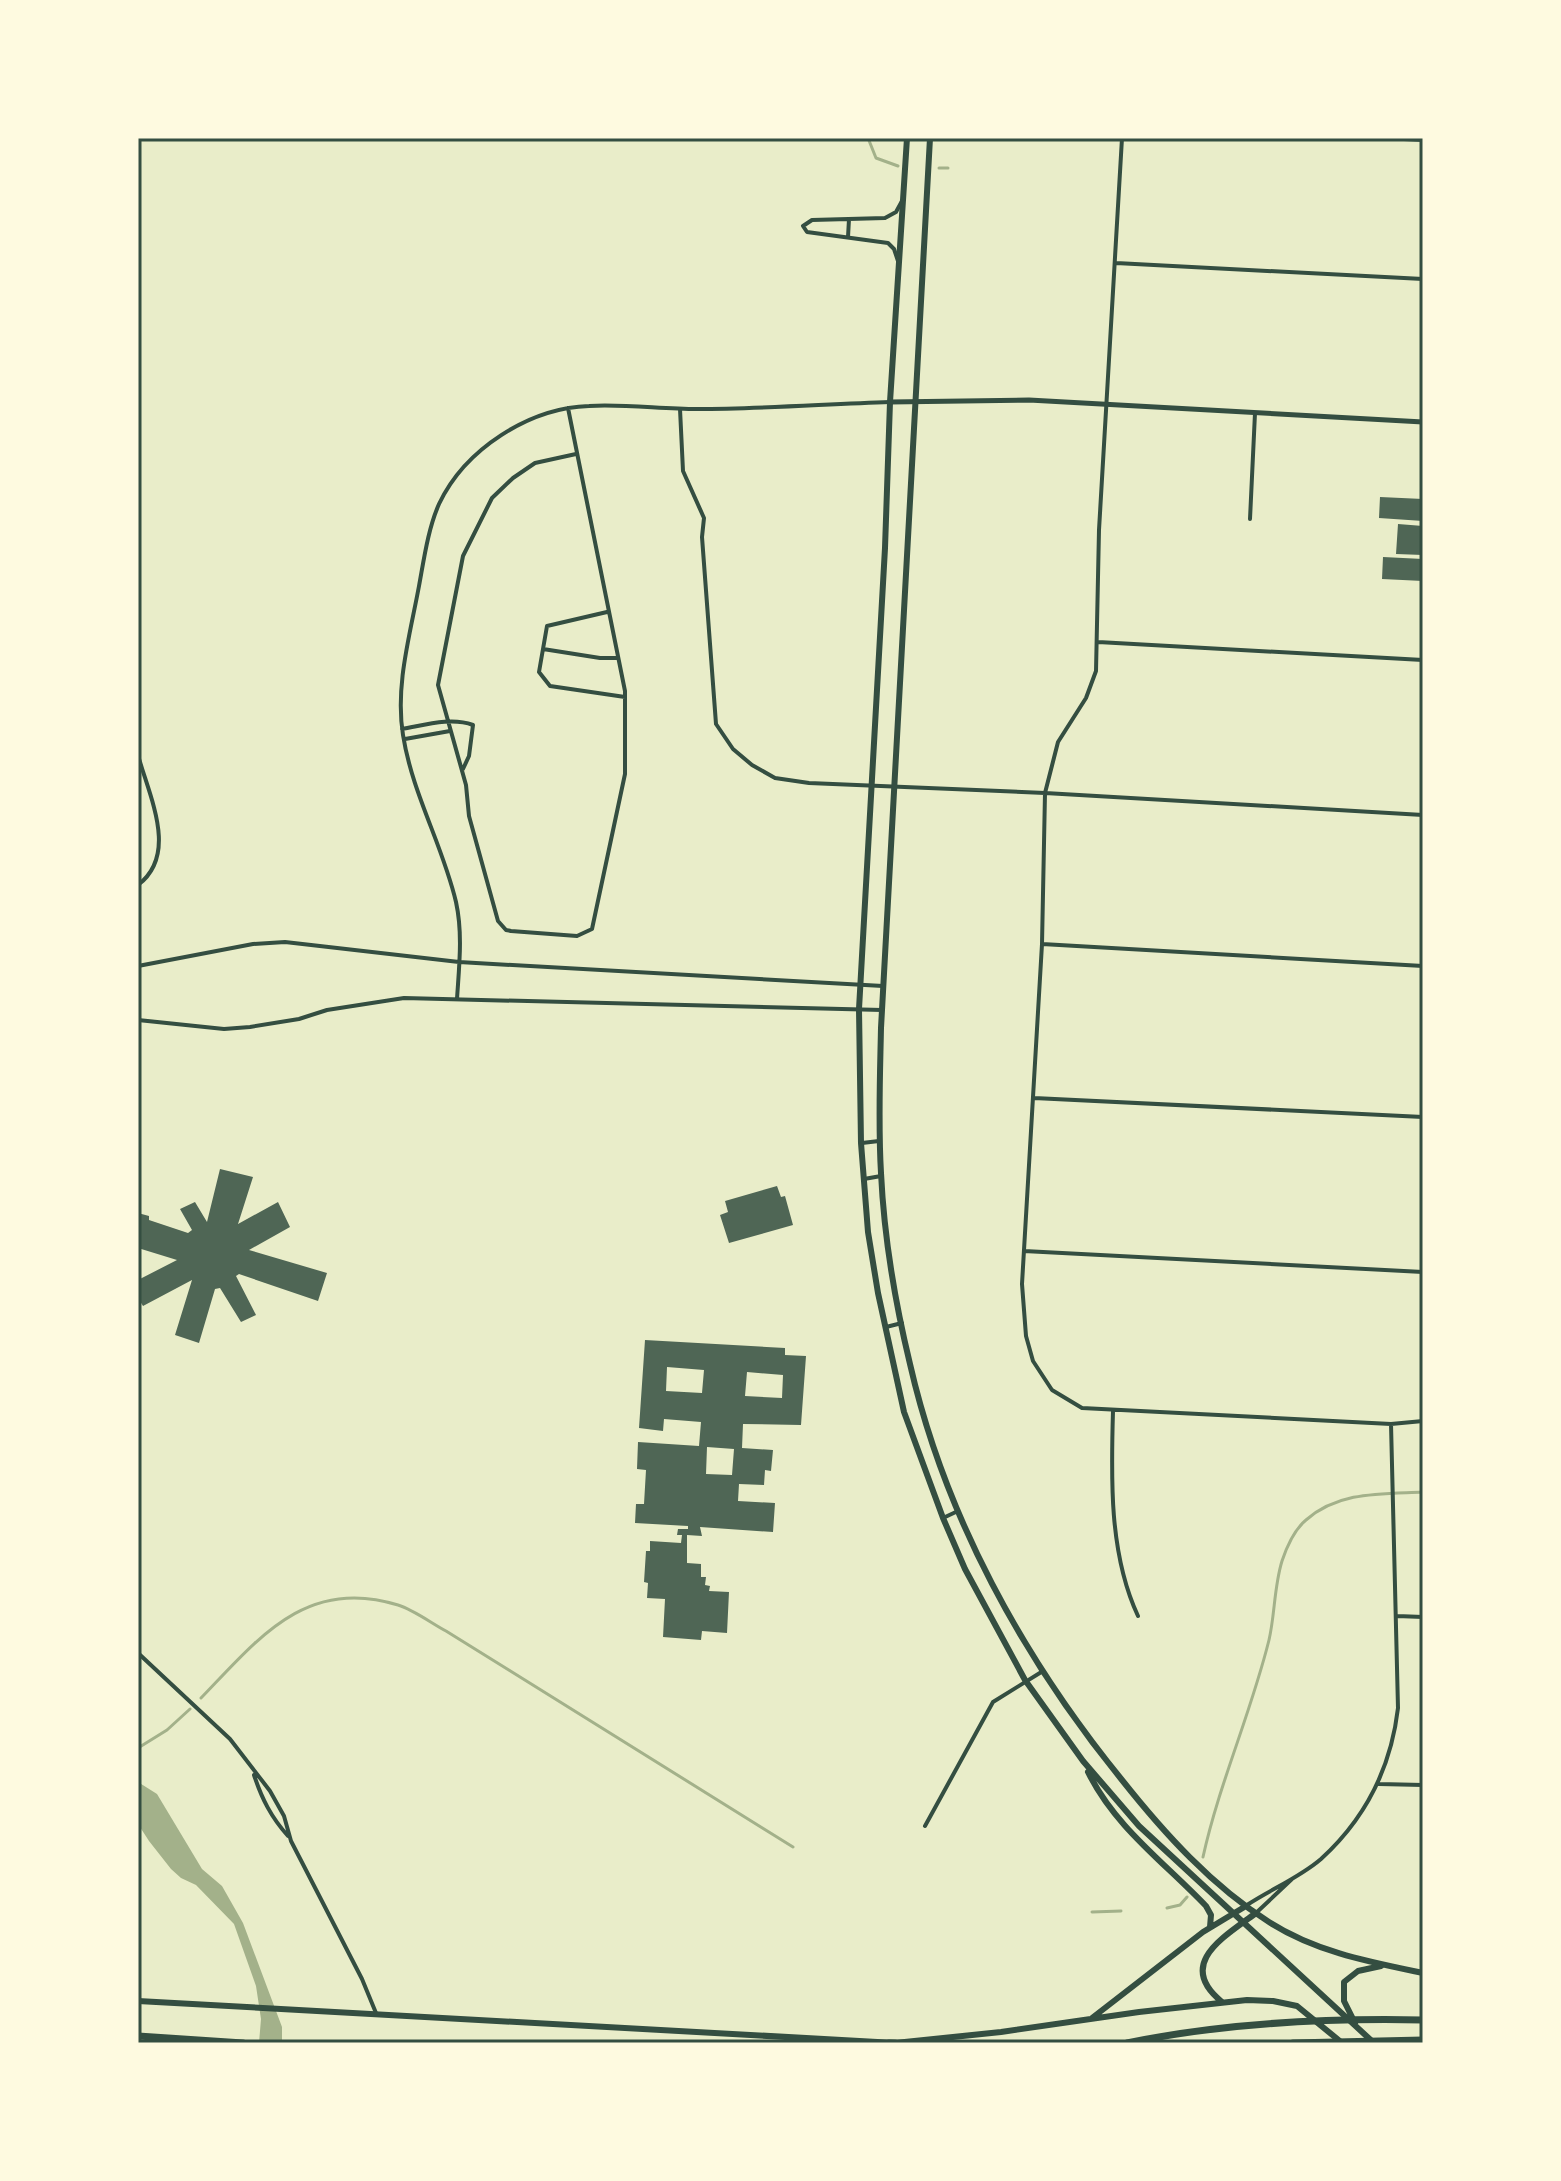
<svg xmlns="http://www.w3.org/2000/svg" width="1561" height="2181" font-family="'DejaVu Sans',sans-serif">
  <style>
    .water { fill: #a3b18a }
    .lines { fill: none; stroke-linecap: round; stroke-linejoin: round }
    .stream { stroke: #a3b18a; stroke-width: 3 }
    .building { fill: #4f6655; fill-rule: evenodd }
    .minor { stroke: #344e41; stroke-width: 4 }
    .tertiary { stroke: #344e41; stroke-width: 5 }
    .secondary { stroke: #344e41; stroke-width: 6 }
    .motorway { stroke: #344e41; stroke-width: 7 }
    .neatline { fill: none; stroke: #344e41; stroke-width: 3 }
  </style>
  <rect width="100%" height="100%" fill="#e9edc9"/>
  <path class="water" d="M138 1782 157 1794 202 1869 222 1886 243 1923 282 2027V2043H259L261 2019 256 1986 234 1924 196 1885 181 1878 171 1869 149 1841 138 1824Z"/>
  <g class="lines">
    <path class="stream" d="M868 138 876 158 898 166
      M939 168H948
      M201 1698C258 1639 306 1576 398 1605 414 1610 431 1623 446 1631L793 1847
      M138 1748 167 1730 190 1709
      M1203 1857C1219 1784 1251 1713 1269 1640 1275 1614 1274 1587 1282 1561 1287 1546 1294 1530 1306 1520 1339 1491 1382 1494 1423 1492
      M1167 1908 1180 1905 1187 1897
      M1092 1912 1121 1911"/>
  </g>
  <path class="building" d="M1380 497 1423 499V521L1379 518Z
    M1398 524 1423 526V555L1396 554Z
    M1383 557 1423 559V581L1382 579Z
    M220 1169 253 1177 238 1224 278 1202 290 1227 249 1250 327 1273 318 1301 239 1274 236 1276 256 1315 241 1322 220 1288 215 1289 199 1343 175 1335 192 1280 143 1306 138 1298V1280L177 1260 138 1248V1213L149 1216V1220L188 1233 192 1230 180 1209 195 1202 207 1222Z
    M777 1186 781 1197 785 1196 793 1225 729 1243 720 1215 728 1212 725 1201Z
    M645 1340 785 1348V1355L806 1356 801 1425 743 1424 742 1448 773 1450 771 1471 765 1470 764 1485 739 1484 738 1501 775 1503 773 1532 700 1527 702 1536 687 1535V1563L701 1564V1577H706L705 1585 710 1586 709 1591 729 1592 727 1633 702 1631 701 1640 663 1637 665 1599 647 1598 648 1583 644 1582 646 1551H650V1541L681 1543 682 1535H677L678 1529H688V1526L635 1523 636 1504H644L646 1470 637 1469 638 1442 699 1446 701 1422 664 1419 663 1431 639 1428ZM667 1367 704 1370 702 1393 666 1391ZM747 1372 783 1375 782 1398 745 1396ZM707 1447 734 1449 732 1475 706 1474Z"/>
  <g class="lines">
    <path class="minor" d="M1122 138 1099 530 1096 671 1086 698 1058 742 1045 793 1042 944 1022 1284 1026 1336 1033 1361 1052 1390 1082 1408 1391 1424 1423 1421
      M1385 138 1423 140
      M848 237 849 219
      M898 261 894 249 888 243 807 232 803 226 812 220 885 218 896 212 902 201
      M1116 263 1423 279
      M568 408 625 691V774L592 929 577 936 511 931 506 930 498 921 469 816 466 785 438 685 463 556 492 498 513 478 535 463 576 454
      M680 409 683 471 704 518 702 537 716 724 733 749 752 765 775 778 809 783 1045 793 1423 815
      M1250 519 1255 413
      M607 612 547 626 539 672 550 686 625 697
      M1098 642 1423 660
      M543 649 600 658H618
      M402 729C425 725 451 717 473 725L469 756 463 769
      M405 739 450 731
      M138 755C149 796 179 854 138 885
      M1042 944 1423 966
      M138 966 253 944 285 942 459 962 883 986
      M457 999C459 967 463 934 456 902 443 846 412 793 403 735 395 686 410 635 419 586 424 559 428 529 439 504 465 449 529 408 589 406 625 404 661 409 697 409 762 409 826 404 890 402
      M138 1020 224 1029 250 1027 299 1019 327 1010 404 998 882 1010
      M1034 1098 1423 1117
      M862 1143 879 1141
      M864 1179 881 1176
      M1024 1251 1423 1272
      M886 1327 902 1323
      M1113 1411C1111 1478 1109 1554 1138 1616
      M943 1518 958 1511
      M1397 1616 1423 1617
      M138 1653 230 1739 270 1791 284 1816 291 1841 362 1979 376 2013
      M254 1775C262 1799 271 1817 288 1836
      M1379 1784 1423 1785
      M925 1826 993 1702 1043 1671
      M1247 1905C1271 1889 1299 1878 1321 1859 1366 1818 1391 1768 1398 1708L1391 1424
      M1256 1913 1292 1879"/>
    <path class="tertiary" d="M890 402 1029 400 1423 422"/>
    <path class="secondary" d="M907 138 890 402 885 548 859 1009 861 1143 868 1232 878 1293 904 1412 943 1518 965 1569 1025 1680 1083 1761 1139 1826 1374 2043
      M930 138 881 1028C880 1076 878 1124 881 1173 884 1236 895 1302 910 1364 945 1517 1023 1658 1122 1780 1164 1833 1212 1886 1269 1922 1316 1952 1370 1962 1423 1973
      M1088 1772C1115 1827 1164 1862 1206 1906L1211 1915 1210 1927
      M138 2001 895 2043 1001 2032 1139 2012 1247 2000 1273 2001 1297 2006 1341 2042
      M1222 2002C1175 1964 1224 1937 1256 1913
      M1092 2018 1203 1932 1246 1906
      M1355 2023 1344 2001V1982L1358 1971 1381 1966"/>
    <path class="motorway" d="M138 2036 243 2043
      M889 2043H895
      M1127 2043C1223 2023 1324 2018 1423 2020
      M1293 2043 1423 2040"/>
  </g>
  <rect width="1561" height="2181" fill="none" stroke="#fefae0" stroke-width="280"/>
  <rect x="140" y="140" width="1281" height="1901" class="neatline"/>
</svg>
